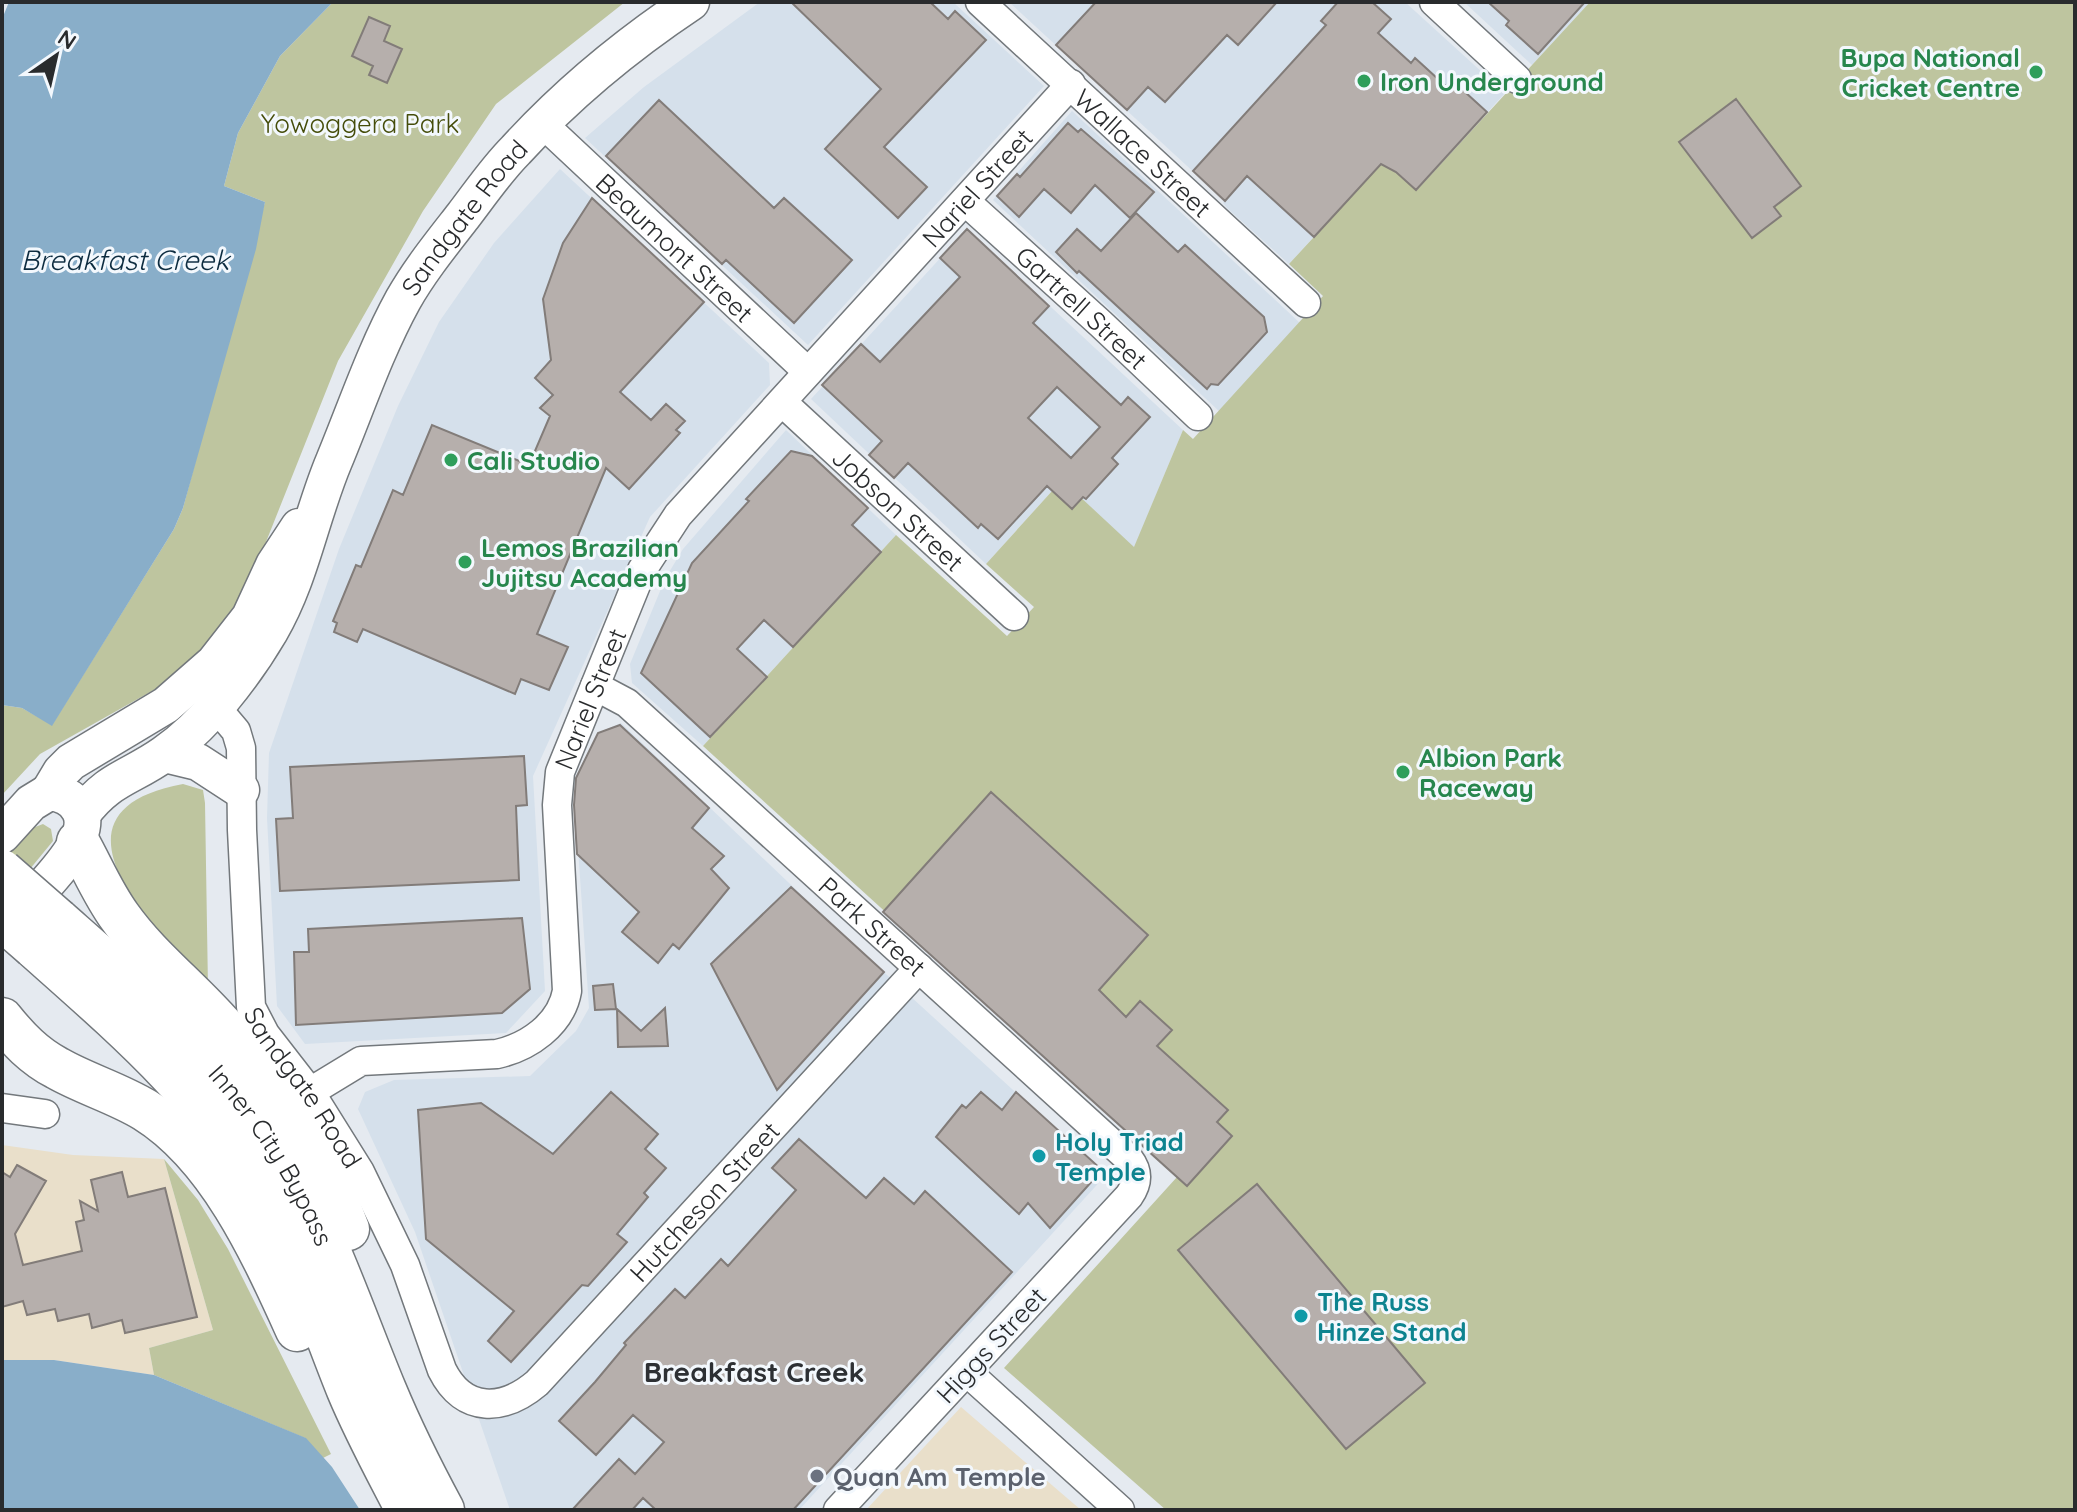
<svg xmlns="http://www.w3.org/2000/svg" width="2077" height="1512" font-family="Quicksand,sans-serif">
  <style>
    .commercial { fill: #e9dfca }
    .built { fill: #d5e0eb }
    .green { fill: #bec59f }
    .water { fill: #89aec9 }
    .building { fill: #b6afac; stroke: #827c79; stroke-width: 2; fill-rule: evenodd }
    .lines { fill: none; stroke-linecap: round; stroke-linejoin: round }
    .minor-casing { stroke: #73787c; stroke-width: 31 }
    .major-casing { stroke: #73787c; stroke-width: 39 }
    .highway-casing { stroke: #73787c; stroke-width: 45 }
    .minor { stroke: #fff; stroke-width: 28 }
    .major { stroke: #fff; stroke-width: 36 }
    .highway { stroke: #fff; stroke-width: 42 }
    .highway-bridge-casing { stroke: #73787c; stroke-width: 45; stroke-linecap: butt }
    .highway-bridge { stroke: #fff; stroke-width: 42 }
    .leisure-dot { fill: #2e9e5b; stroke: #f3f8fd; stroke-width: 3 }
    .culture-dot { fill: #0f9aa8; stroke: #f3f8fd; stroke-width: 3 }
    .worship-dot { fill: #6b7280; stroke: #f3f8fd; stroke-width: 3 }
    .labels { text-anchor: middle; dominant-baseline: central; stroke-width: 6; stroke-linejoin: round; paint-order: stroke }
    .leisure-label { font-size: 26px; font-weight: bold; fill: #27864d; stroke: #f3f8fd; text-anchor: start }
    .park-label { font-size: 26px; fill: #454d0a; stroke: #f3f8fd }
    .street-label { font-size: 26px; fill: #292b2d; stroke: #f3f8fd }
    .culture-label { font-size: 26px; font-weight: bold; fill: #0d838f; stroke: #f3f8fd; text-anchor: start }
    .worship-label { font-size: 26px; font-weight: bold; fill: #5b616d; stroke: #f3f8fd; text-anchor: start }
    .water-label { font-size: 28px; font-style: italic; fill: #0d2c40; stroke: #f3f8fd }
    .neighbourhood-label { font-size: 28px; font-weight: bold; fill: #2d3034; stroke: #f3f8fd }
  </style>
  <rect width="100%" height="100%" fill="#e5eaf0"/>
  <path class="commercial" d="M2 1145 73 1155 164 1159 213 1330 149 1348 154 1375 54 1360H2Z
    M961 1407 1081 1510H866Z"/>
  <path class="built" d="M760 2H953L1044 86 808 345 585 138 644 87Z
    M1009 2H1405L1505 93 1416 191 1383 161 1289 264 1227 208 1223 203 1224 200Z
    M1464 2H1590L1532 65Z
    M1072 111 1300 323 1220 412 993 200Z
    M560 169 769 363 770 385 650 517 533 776 545 991 506 1033 305 1044 277 1006 267 818 269 753 339 549 398 406 439 322 494 243Z
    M967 229 1183 430 1134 548 1062 480 986 564 811 399Z
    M786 430 896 535 703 746 632 683 630 664 665 579 683 549Z
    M621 723 852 943 1106 1175 799 1510H510L415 1232 358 1109 365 1092 394 1080 530 1076 576 1031 589 1008 578 848 577 777 598 733Z"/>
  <path class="green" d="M333 2H625L496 104 423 211 338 361 262 552 229 619 213 640 168 682 40 754 2 795V705L22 708 52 725 174 529 183 508 265 202 224 186 238 133 280 56Z
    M1590 2H2075V1510H1166L1004 1368 1177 1177 703 746 896 535 1007 636 1034 607 986 564 1062 480 1134 547 1183 430 1193 439 1323 296 1289 264 1384 161 1417 190Z
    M183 784 203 790 205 803 208 988C157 931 32 812 183 784Z
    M43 824 51 829 53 841 2 903V862L30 829Z
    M164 1159 198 1200 228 1249 331 1454 323 1458 305 1438 154 1375 149 1348 213 1330Z"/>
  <path class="water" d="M9 2H333L280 56 238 133 224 186 265 202 256 249 183 508 174 529 52 726 22 708 2 705V19Z
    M2 1360H54L154 1375 306 1438 332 1467 360 1510 2 1508Z"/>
  <path class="building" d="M791 2H930L948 19 955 11 986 40 884 147 927 187 898 218 825 149 881 89Z
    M1096 2H1277L1238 45 1227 35 1165 102 1148 87 1127 110 1056 45Z
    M1338 2H1372L1391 19 1378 33 1411 63 1415 58 1449 89 1455 83 1487 112 1416 190 1396 172 1381 164 1314 237 1247 176 1225 201 1193 171 1326 25 1321 21Z
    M1488 2H1585L1538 54 1506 25 1509 21Z
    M369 17 390 26 384 41 402 49 387 83 369 75 373 66 352 56Z
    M1736 99 1801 186 1774 207 1781 216 1752 238 1679 142Z
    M659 100 774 208 784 198 852 260 794 323 726 260 722 264 606 156Z
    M1068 123 1078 132 1081 129 1154 192 1130 218 1095 185 1071 213 1044 189 1019 217 997 196 1017 174 1020 177Z
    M592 198 704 302 620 392 651 420 666 404 685 421 676 430 680 433 629 489 606 468 537 634 568 647 549 690 521 679 515 694 363 629 357 642 334 632 337 623 333 621 356 565 361 567 393 490 403 495 432 425 529 465 550 416 540 408 553 395 535 378 551 360 543 299 563 243Z
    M1136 213 1178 252 1185 245 1264 317 1267 332 1218 385 1211 384 1207 389 1079 271 1077 273 1056 252 1077 229 1101 251Z
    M967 229 1049 306 1033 323 1121 405 1128 397 1150 417 1112 458 1118 464 1086 499 1083 497 1072 509 1047 486 998 539 981 524 978 528 908 463 894 478 869 455 882 441 822 385 861 344 880 362 960 277 940 258ZM1057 387 1100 427 1071 458 1028 418Z
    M791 451 812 456 868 508 852 525 881 552 793 647 764 620 737 649 767 677 710 737 641 673 692 563 749 501 746 499Z
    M620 725 709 808 692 828 724 856 711 869 729 888 679 949 673 944 658 963 622 932 639 912 577 854 574 805 576 778 598 733Z
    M524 756 527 805 516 806 519 880 280 891 276 819 293 818 290 767Z
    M991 792 1148 935 1099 990 1126 1017 1140 1001 1172 1030 1157 1046 1228 1110 1217 1122 1232 1136 1187 1186 883 912Z
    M791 887 884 972 777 1090 711 964Z
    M522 918 530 989 502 1013 296 1025 294 952H309L308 929Z
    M613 984 616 1009 595 1010 593 986Z
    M665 1008 668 1046 618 1047 617 1009 641 1031Z
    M611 1092 658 1134 645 1149 666 1168 644 1193 648 1197 617 1234 627 1242 588 1286 582 1285 511 1362 488 1341 514 1311 426 1239 418 1110 481 1103 553 1154Z
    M981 1092 1002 1110 1016 1092 1102 1170 1050 1228 1028 1203 1019 1214 936 1137 962 1105 966 1108Z
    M799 1139 866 1198 884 1178 914 1204 925 1191 1012 1272 793 1510H656L643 1498 632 1510H572L619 1459 635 1474 664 1442 633 1415 596 1455 559 1421 595 1382 626 1345 624 1343 675 1289 685 1298 721 1259 728 1266 796 1190 772 1168Z
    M17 1165 46 1181 15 1234 23 1265 82 1251 76 1222 84 1220 80 1201 98 1211 91 1180 122 1172 128 1197 165 1188 197 1317 125 1333 122 1320 92 1328 89 1314 58 1321 55 1309 27 1315 23 1301 2 1307V1172L10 1177Z
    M1257 1184 1425 1383 1346 1449 1178 1250Z"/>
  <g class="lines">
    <defs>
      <g id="minor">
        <path id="s1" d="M980 2 1306 303"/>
        <path d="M1434 2 1517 79"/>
        <path id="s2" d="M542 123 808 372"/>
        <path id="s3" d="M965 201 1101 324 1198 416"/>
        <path id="s4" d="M782 402 1014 616"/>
        <path id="s5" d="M595 686 627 703 1129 1159C1139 1172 1138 1183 1129 1196L838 1510"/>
        <path id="s6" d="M203 692 236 731 241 748 242 830 251 1007 265 1034 310 1092 360 1172 405 1265 442 1370C464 1414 504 1411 537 1383L919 968"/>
        <path id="s7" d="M310 1092 361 1061 497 1054C528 1047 561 1025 567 991L557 805 560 772 642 570 678 515 1071 84"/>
        <path d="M2 1108 45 1114"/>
        <path d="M967 1372 1120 1510"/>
      </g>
      <g id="major">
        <path d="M165 754 198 762 241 790"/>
        <path d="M49 792 61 772 71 762 166 705 214 663 250 617 274 565 299 527"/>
        <path id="s8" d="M82 814C109 778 130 778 164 754 206 725 244 675 270 631 301 578 310 518 334 461 356 408 375 351 403 300 420 270 442 243 463 216 480 194 496 170 516 150 567 94 628 44 691 2"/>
        <path d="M2 835 31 803 49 792C62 793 74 798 80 811 95 841 34 895 14 918"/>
      </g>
      <g id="highway">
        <path d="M78 842C92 867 103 894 120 917 147 955 184 984 216 1019 272 1079 320 1151 348 1229"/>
        <path id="s9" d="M58 920C142 994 226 1065 285 1163 328 1235 353 1313 385 1390 402 1431 422 1471 443 1510"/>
        <path d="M34 947C125 1028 209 1099 269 1206 303 1265 323 1328 348 1390 365 1431 387 1471 407 1510"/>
        <path d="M2 1019C18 1039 34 1056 57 1068 85 1084 117 1093 145 1110 219 1156 262 1253 297 1330"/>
      </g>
    </defs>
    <use href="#minor" class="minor-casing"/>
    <use href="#major" class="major-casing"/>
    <use href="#highway" class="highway-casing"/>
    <use href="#minor" class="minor"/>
    <use href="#major" class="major"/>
    <use href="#highway" class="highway"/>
    <defs>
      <path id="highway-bridge" d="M2 871 58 920
        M2 919 34 947"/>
    </defs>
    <use href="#highway-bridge" class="highway-bridge-casing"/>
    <use href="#highway-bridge" class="highway-bridge"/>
  </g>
  <g class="leisure-dot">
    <circle cx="2036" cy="72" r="8"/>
    <circle cx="1364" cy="81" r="8"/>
    <circle cx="451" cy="460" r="8"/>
    <circle cx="465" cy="562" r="8"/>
    <circle cx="1403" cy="772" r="8"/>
  </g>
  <g class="culture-dot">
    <circle cx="1039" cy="1156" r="8"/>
    <circle cx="1301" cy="1316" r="8"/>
  </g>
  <circle class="worship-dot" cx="817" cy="1476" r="8"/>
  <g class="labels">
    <g class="leisure-label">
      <text x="2020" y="57" text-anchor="end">Bupa National<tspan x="2020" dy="30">Cricket Centre</tspan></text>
      <text x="1380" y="81">Iron Underground</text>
      <text x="467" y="460">Cali Studio</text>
      <text x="481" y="547">Lemos Brazilian<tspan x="481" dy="30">Jujitsu Academy</tspan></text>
      <text x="1419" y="757">Albion Park<tspan x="1419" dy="30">Raceway</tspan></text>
    </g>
    <g class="park-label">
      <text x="360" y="123">Yowoggera Park</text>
    </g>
    <g class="street-label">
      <text stroke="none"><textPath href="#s1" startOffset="222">Wallace Street</textPath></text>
      <text stroke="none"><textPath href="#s7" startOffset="1242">Nariel Street</textPath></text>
      <text stroke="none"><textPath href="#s8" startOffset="726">Sandgate Road</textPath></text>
      <text stroke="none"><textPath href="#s2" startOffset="182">Beaumont Street</textPath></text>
      <text stroke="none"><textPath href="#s3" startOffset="158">Gartrell Street</textPath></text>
      <text stroke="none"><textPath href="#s4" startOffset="158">Jobson Street</textPath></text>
      <text stroke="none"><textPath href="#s7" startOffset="594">Nariel Street</textPath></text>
      <text stroke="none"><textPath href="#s5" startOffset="368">Park Street</textPath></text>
      <text stroke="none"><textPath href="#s6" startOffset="424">Sandgate Road</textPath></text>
      <text stroke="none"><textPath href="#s9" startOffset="320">Inner City Bypass</textPath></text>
      <text stroke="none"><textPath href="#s6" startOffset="1102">Hutcheson Street</textPath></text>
      <text transform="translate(991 1345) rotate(-47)">Higgs Street</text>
    </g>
    <g class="culture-label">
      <text x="1055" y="1141">Holy Triad<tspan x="1055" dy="30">Temple</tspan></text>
      <text x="1317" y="1301">The Russ<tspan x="1317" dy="30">Hinze Stand</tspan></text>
    </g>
    <g class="worship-label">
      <text x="833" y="1476">Quan Am Temple</text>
    </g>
    <g class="water-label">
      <text x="125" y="259">Breakfast Creek</text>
    </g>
    <g class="neighbourhood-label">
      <text x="754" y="1371">Breakfast Creek</text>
    </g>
  </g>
  <rect width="2077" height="1512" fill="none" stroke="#292b2d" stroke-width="8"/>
  <g transform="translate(56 56) rotate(34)" stroke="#f3f8fd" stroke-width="6" paint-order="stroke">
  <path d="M0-6L14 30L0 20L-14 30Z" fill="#292b2d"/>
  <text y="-12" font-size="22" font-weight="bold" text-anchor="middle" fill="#292b2d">N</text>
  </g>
</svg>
